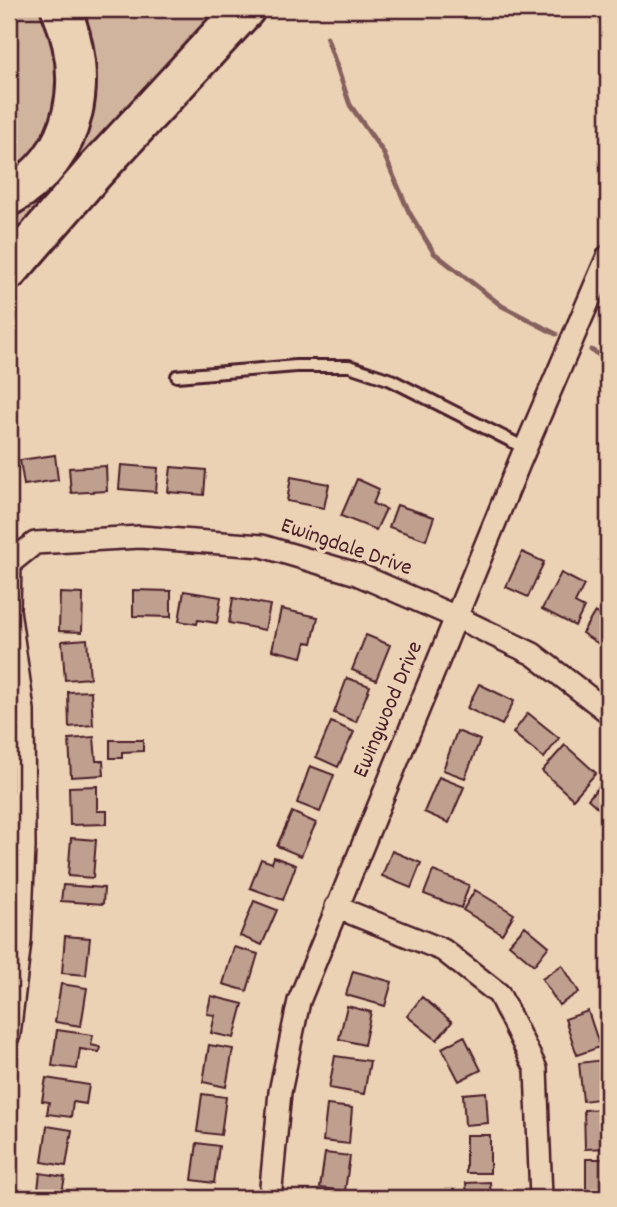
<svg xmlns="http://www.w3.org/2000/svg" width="617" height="1207" font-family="Dekko,sans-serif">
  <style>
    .green { fill: #d1b49e; stroke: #8e6a64; stroke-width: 2 }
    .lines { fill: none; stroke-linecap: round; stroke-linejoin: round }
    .stream { stroke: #86615e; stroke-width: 5 }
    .building { fill: #bfa08e; stroke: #4a1f2b; stroke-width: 2 }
    .lane-casing { stroke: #4a1f2b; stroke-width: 16 }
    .street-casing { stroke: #4a1f2b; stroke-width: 26 }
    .highway-casing { stroke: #4a1f2b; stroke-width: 44 }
    .lane { stroke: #ecd2b4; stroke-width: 10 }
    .street { stroke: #ecd2b4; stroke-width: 21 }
    .highway { stroke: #ecd2b4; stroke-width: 38 }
    .labels { text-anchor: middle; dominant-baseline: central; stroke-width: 7; stroke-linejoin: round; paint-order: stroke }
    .street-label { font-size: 23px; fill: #4a1f2b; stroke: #ecd2b4 }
  </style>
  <rect width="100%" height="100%" fill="#ecd2b4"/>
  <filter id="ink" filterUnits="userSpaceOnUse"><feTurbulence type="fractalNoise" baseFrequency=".0143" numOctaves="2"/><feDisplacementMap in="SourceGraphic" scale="14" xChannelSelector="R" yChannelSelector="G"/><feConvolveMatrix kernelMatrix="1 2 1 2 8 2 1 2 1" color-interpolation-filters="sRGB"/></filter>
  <g filter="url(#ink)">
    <path class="green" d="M9 9H43C48 25 57 44 59 61 63 102 45 152 9 174Z
      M72 9H229L9 252V209L40 187Z"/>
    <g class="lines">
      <path class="stream" d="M327 38 350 105 383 152 409 212 434 253 502 306 556 334
        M591 350 608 360"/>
    </g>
    <path class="building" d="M55 455 58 480 24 485 20 460Z
      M121 465 158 468 156 492 119 489Z
      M106 466 107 491 71 493 69 468Z
      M171 467 206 470 204 495 168 492Z
      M291 477 329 484 324 508 287 501Z
      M357 479 379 489 373 504 386 509 376 530 341 516Z
      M397 505 434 517 426 540 389 527Z
      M522 552 544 562 528 597 506 587Z
      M561 573 584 585 575 603 584 608 575 626 542 609Z
      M133 590 171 591V617L133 616Z
      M184 591 221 597 217 623 198 620 197 624 179 621Z
      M60 593 83 594 82 632 59 631Z
      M233 598 270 605 265 630 229 623Z
      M281 609 318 617 312 643 306 642 302 657 272 650Z
      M595 612 608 621V650L582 633Z
      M366 635 390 645 376 680 352 670Z
      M87 639 90 678 65 680 62 641Z
      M347 678 370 686 356 722 334 713Z
      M479 684 514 701 502 725 467 708Z
      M91 691 93 725 69 727 68 692Z
      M528 713 559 738 544 758 513 733Z
      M331 722 354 732 338 767 316 757Z
      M457 731 480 740 465 778 443 770Z
      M94 737 96 761H103L104 775 71 777 69 739Z
      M110 740H143V751L122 752V758H110Z
      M565 745 596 773 573 799 542 771Z
      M310 766 334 775 320 812 297 803Z
      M439 777 464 787 449 823 424 812Z
      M603 782 608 787V817L588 799Z
      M97 786V811H107V824L70 825 69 787Z
      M292 812 316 823 301 856 277 846Z
      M71 838 96 840 93 878 68 876Z
      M392 851 421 863 411 888 382 876Z
      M274 857 296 865 283 900 250 888 261 859 272 863Z
      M433 871 469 885 461 908 424 894Z
      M63 885 104 888 103 904 61 901Z
      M475 890 514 914 502 934 463 910Z
      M254 901 277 910 262 945 240 936Z
      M525 926 549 946 534 965 509 944Z
      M65 936 90 938 86 975 62 973Z
      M234 947 258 954 247 991 223 984Z
      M562 965 579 992 559 1005 542 979Z
      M353 971 392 982 385 1006 346 995Z
      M61 984 87 988 81 1026 55 1022Z
      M211 996 243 1004 234 1038 211 1033 215 1015 207 1014Z
      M422 997 452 1022 437 1040 407 1016Z
      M347 1006 371 1012 364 1045 339 1039Z
      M588 1011 600 1047 577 1055 565 1019Z
      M57 1030 93 1035 91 1045 100 1047 99 1052 80 1049 77 1069 52 1066Z
      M464 1036 481 1070 459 1081 442 1048Z
      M209 1045 233 1049 226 1087 203 1082Z
      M335 1056 370 1061 364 1094 329 1088Z
      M603 1060 607 1098 583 1101 579 1063Z
      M46 1078 89 1085 86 1104 73 1102 71 1117 47 1114 49 1102 42 1101Z
      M486 1092 488 1123 465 1125 463 1094Z
      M202 1094 226 1097 221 1135 197 1132Z
      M327 1105 352 1108 349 1144 323 1141Z
      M608 1109V1148L585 1149 584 1110Z
      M47 1126 72 1130 66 1166 42 1162Z
      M466 1135H490V1173H466Z
      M197 1143 219 1146 214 1183 192 1180Z
      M325 1153 350 1156 345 1191 320 1188Z
      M586 1159H608V1197H586Z
      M40 1173 65 1177 61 1198H37Z
      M490 1182 491 1198H467L466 1183Z
      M189 1190 214 1194 213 1198H188Z"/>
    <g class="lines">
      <defs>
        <path id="lane" d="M177 376 296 366H349L391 380 525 448"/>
        <path id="street" d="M9 608 10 563 35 543 140 537 262 546 357 574 456 617 533 654 608 712
          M9 610 23 710 24 847 20 941 9 1035
          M336 907 443 950 499 994 536 1069 541 1198
          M270 1198 280 1092 299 1001 520 461 608 256"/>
        <path id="highway" d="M9 196C79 157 90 78 61 9
          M9 270 94 172 245 9"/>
      </defs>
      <use href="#lane" class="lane-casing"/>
      <use href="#street" class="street-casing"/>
      <use href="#highway" class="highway-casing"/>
      <use href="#lane" class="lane"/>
      <use href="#street" class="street"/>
      <use href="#highway" class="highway"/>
    </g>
  </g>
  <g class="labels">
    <g class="street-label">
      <text transform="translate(346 548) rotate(19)">Ewingdale Drive</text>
      <text transform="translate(389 710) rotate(-67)">Ewingwood Drive</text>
    </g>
  </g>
  <rect width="617" height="1207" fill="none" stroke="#ecd2b4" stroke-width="35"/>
  <rect x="18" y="18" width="582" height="1172" fill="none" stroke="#4a1f2b" stroke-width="2.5" filter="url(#ink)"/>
</svg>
